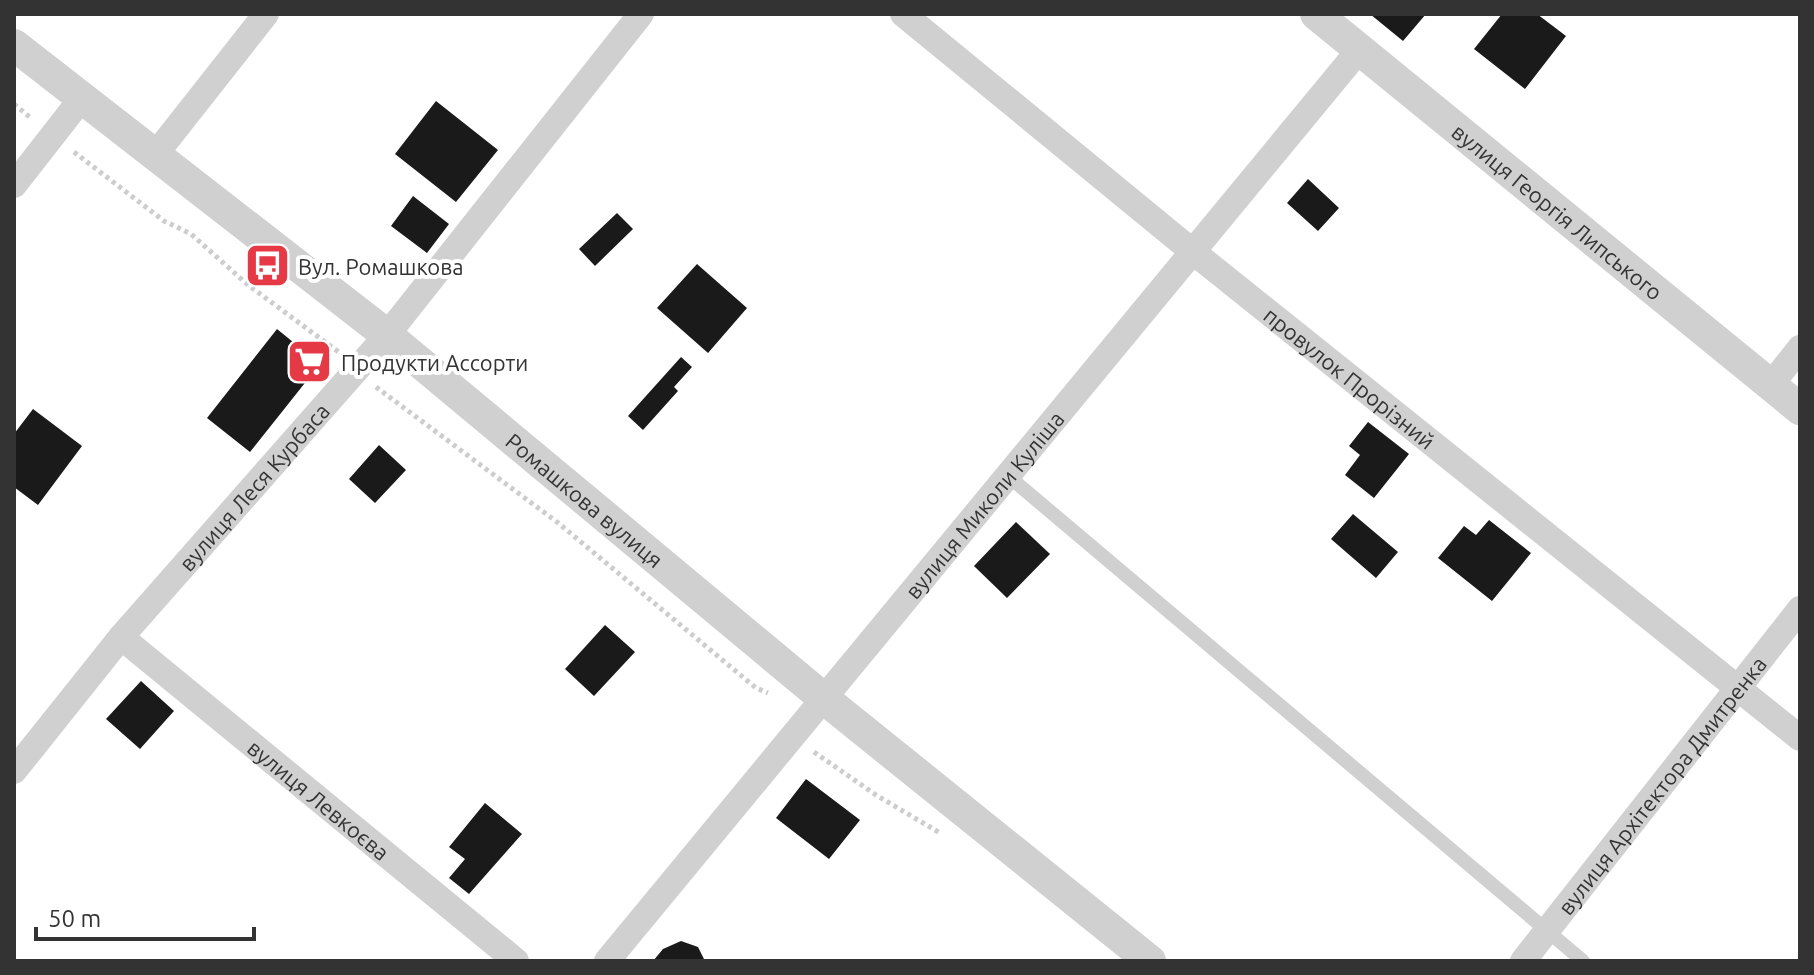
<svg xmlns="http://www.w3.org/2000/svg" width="1814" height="975" font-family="Ubuntu,sans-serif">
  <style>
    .building { fill: #1a1a1a }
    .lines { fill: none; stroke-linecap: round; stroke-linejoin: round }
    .path { stroke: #cdcdcd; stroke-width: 5; stroke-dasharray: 4 4; stroke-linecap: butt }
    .service { stroke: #d0d0d0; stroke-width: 14 }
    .minor { stroke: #d0d0d0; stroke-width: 26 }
    .tertiary { stroke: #d0d0d0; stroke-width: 32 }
    .labels { text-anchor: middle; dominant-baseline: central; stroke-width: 8; stroke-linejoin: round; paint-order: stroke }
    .street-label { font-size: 22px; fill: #333; stroke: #fff }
    .poi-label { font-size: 22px; fill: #333; stroke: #fff; text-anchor: start }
  </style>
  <rect width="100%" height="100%" fill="#fff"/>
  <path class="building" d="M1370 14H1426L1403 41Z
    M1502 14H1537L1566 36 1525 89 1474 49Z
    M436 101 498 150 456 202 395 154Z
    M1308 179 1339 208 1318 231 1287 203Z
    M413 196 449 224 427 253 391 226Z
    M617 213 633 229 595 266 579 249Z
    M697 264 747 308 708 353 657 308Z
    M277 329 320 364 250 452 207 418Z
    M681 357 692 367 674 387 678 391 643 430 628 416Z
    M33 409 82 446 38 505 14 487V434Z
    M1368 422 1409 454 1374 498 1345 475 1360 455 1349 446Z
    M379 445 406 470 375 503 349 479Z
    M1353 514 1398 552 1376 578 1331 539Z
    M1489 520 1531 553 1492 601 1438 558 1464 526 1476 535Z
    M1016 522 1050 554 1007 598 974 566Z
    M605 625 635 652 594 696 565 669Z
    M141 681 174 711 140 749 106 719Z
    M806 779 860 820 829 859 776 818Z
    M485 803 522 834 469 894 449 878 465 859 449 847Z
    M681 941 698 947 705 961H653L663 949Z"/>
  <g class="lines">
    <path class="path" d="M14 104 32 119
      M74 152 164 221 191 234 248 285 340 353
      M376 387 557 522 756 688 768 693
      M814 752 876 795 940 833"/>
    <path class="service" d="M1007 475 1583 961"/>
    <g class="minor">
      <path id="s1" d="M903 14 1192 251 1800 738"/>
      <path d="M155 155 266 14"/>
      <path d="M14 185 82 98"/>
      <path d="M1770 386 1800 348"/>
      <path id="s2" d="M121 637 516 961"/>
      <path id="s3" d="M14 771 121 637 387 335 641 14"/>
      <path id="s4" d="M607 961 1360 49"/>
      <path id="s5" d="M1523 961 1800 609"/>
    </g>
    <g class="tertiary">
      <path id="s6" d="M1316 14 1800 409"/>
      <path id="s7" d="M14 45 387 335 822 697 1150 961"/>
    </g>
  </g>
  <defs>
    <symbol id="bus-square" viewBox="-11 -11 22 22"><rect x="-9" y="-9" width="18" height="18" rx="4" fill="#e63946" stroke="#fff"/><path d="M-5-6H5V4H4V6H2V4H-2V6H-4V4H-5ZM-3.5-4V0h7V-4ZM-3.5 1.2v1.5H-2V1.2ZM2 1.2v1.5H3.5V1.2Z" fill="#fff"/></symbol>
    <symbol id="supermarket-square" viewBox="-11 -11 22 22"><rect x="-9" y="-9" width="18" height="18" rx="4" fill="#e63946" stroke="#fff"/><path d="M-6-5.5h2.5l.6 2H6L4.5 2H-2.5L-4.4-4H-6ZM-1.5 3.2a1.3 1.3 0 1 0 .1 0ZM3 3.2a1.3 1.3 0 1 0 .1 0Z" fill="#fff"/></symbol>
  </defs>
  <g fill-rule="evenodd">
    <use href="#bus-square" x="242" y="240" width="51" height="51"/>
    <use href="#supermarket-square" x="284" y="336" width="51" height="51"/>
  </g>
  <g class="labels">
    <g class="street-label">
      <text stroke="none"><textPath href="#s6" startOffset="312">вулиця Георгія Липського</textPath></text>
      <text stroke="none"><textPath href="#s1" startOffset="576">провулок Прорізний</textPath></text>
      <text stroke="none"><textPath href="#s3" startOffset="372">вулиця Леся Курбаса</textPath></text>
      <text stroke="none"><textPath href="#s7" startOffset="730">Ромашкова вулиця</textPath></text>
      <text stroke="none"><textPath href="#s4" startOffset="592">вулиця Миколи Куліша</textPath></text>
      <text stroke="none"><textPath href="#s5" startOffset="224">вулиця Архітектора Дмитренка</textPath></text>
      <text stroke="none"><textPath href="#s2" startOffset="256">вулиця Левкоєва</textPath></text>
    </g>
    <g class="poi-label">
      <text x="298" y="266">Вул. Ромашкова</text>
      <text x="341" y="362">Продукти Ассорти</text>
    </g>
  </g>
  <rect width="1814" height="975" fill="none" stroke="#333333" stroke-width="32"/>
  <path d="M36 927v12h218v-12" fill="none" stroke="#333333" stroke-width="4"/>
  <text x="48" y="927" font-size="24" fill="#333333" stroke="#ffffff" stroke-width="6" paint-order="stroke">50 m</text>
</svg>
